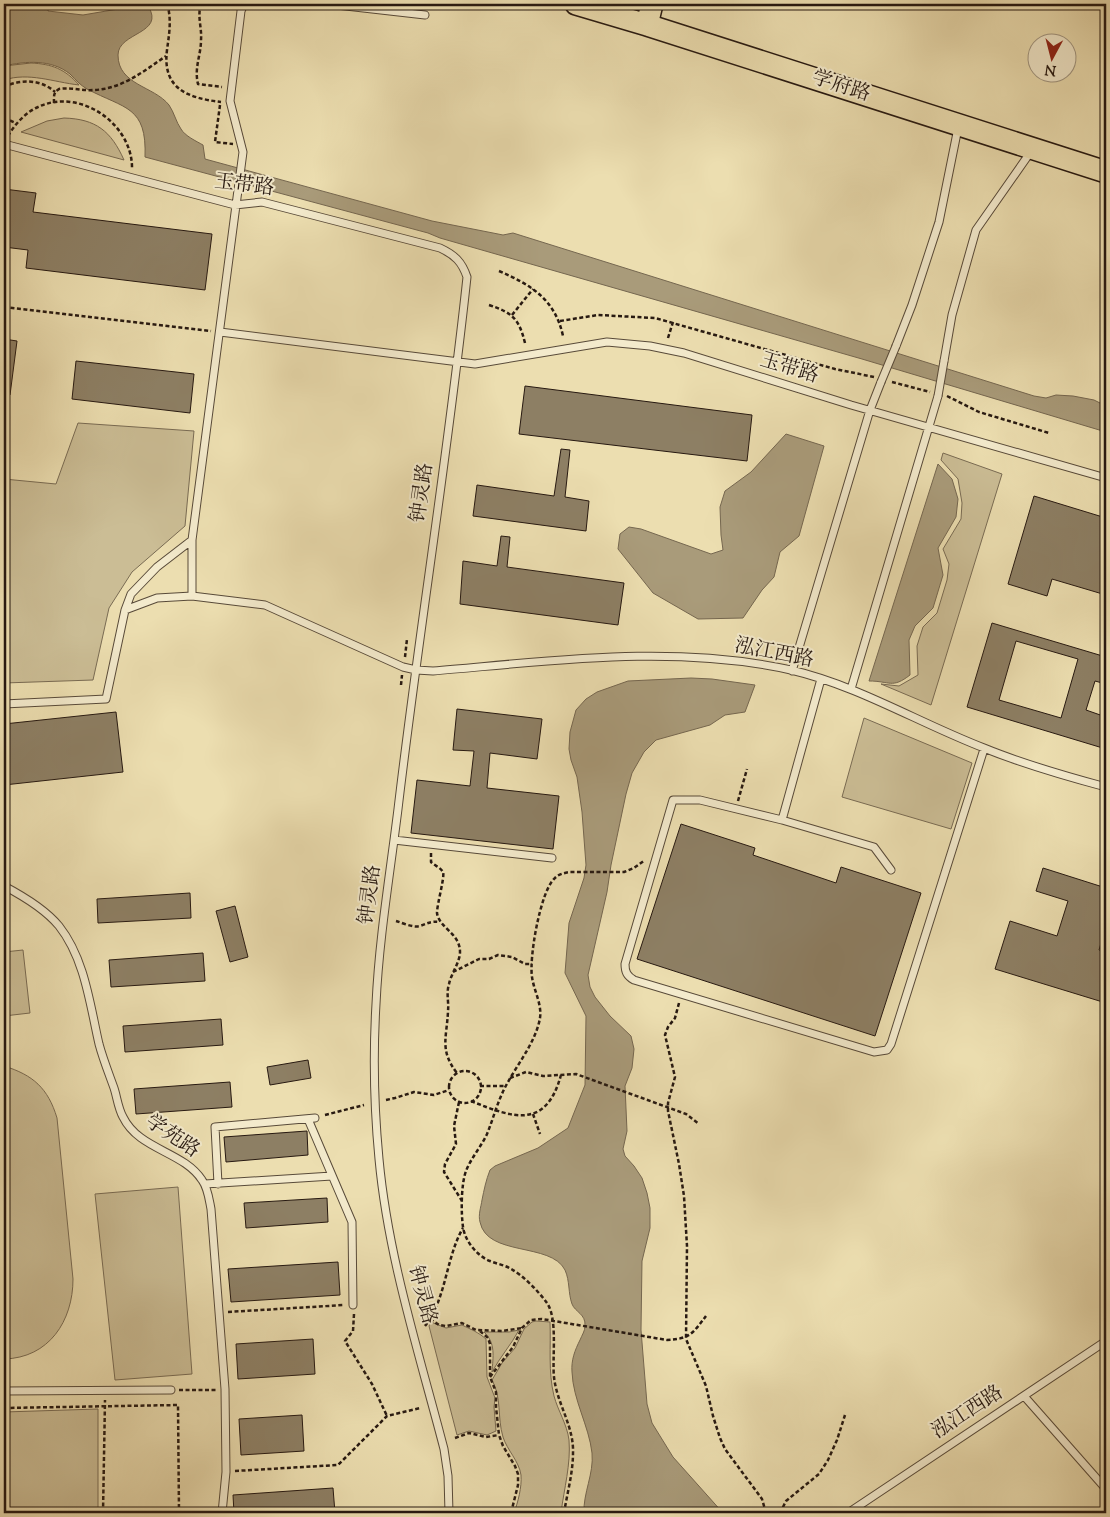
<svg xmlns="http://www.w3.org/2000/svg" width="1110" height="1517" font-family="'Sorts Mill Goudy','Noto Serif SC',serif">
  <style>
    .green { fill: #cbbd95; stroke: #796b53 }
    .water { fill: #a99b7a; stroke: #756750 }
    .building { fill: #8d7f64; stroke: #271911; fill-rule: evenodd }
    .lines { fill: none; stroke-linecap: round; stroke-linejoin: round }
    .lane-casing { stroke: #584a39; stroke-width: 9 }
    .primary-casing { stroke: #271911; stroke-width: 24 }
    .path { stroke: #271911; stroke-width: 2.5; stroke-dasharray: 4 2.5; stroke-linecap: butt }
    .lane { stroke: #f3eacc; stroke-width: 7 }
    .primary { stroke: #ecdeb0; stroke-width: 21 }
    .lane-bridge-casing { stroke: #584a39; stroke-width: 9; stroke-linecap: butt }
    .lane-bridge { stroke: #f3eacc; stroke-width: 7 }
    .labels { text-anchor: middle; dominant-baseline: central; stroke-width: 4; stroke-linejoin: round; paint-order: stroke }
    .street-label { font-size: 20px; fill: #271911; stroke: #f3eacc }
  </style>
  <rect width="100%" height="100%" fill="#ecdeb0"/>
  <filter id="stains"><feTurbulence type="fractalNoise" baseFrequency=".004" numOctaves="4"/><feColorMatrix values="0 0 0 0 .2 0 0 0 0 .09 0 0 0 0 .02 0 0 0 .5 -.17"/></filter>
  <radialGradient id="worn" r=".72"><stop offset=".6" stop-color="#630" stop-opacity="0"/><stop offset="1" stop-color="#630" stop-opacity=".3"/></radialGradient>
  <path class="green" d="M31 63C52 64 65 69 79 85 53 82 29 72 4 80V66Z
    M64 118C96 119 111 131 124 160L21 132 47 121Z
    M78 423 194 431 185 526 132 572 109 608 93 680 4 683V479L56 484Z
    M943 453 1002 474 931 705 881 684 899 686 918 675 917 646 923 627 937 613 947 580 949 564 943 549 961 519 962 503 958 479 941 460Z
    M864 718 972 763 951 829 842 797Z
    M23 950 30 1013 4 1016V952Z
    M4 1066C33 1075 48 1088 57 1118L73 1279C73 1321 49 1358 4 1359Z
    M178 1187 192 1374 115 1380 95 1194Z
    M536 1321 550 1322C551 1346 548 1372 554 1396 558 1411 567 1424 569 1440 571 1464 564 1489 561 1513H514C518 1502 522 1487 521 1475 519 1461 507 1450 503 1437 497 1417 502 1398 492 1380L502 1363 515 1348 524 1329 532 1322Z
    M431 1322 446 1328 462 1325C472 1330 478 1332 486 1339L487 1377 495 1398 494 1407 496 1431 487 1435 469 1431 457 1435 429 1326Z
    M519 1330C511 1345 500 1357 492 1372 493 1357 496 1343 484 1332H509Z
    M98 1409V1513H34L33 1508H4V1412Z"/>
  <path class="water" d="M4 4H35L48 7V11L83 15 118 9 135 4H142L148 6C166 34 118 32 118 55 118 85 154 86 169 105 174 112 176 122 181 129 185 136 196 141 203 145L205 159 432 221 493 233 503 235 513 233 1034 396 1046 398 1056 395 1073 396 1094 400 1106 406V432L862 359 440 238 428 233 145 157C147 106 125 109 87 89 80 85 76 80 70 74 51 59 26 61 4 66Z
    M786 434 824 446 799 536 780 552 774 577 762 590 743 618 698 619 653 593 618 549 620 534 629 527 641 529 711 554 723 550 721 535 720 507 725 491 751 472Z
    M938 464 952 479 958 499 956 517 938 548 943 575 933 608 915 626 909 640 910 675C892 689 890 681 869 681Z
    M691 678 712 679 755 685 745 712 725 715 710 725 656 740 644 752 632 773 626 794 611 865 607 892 588 975 590 987 595 997 610 1016 631 1036 634 1049 632 1068 625 1086 627 1131 623 1149 625 1156 634 1166 642 1178 647 1193 650 1208V1228L642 1261 641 1330 647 1404 652 1423 673 1457 723 1513H584C583 1493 594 1474 592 1453 589 1426 573 1400 572 1372 571 1360 575 1350 580 1340 582 1335 585 1331 585 1326 586 1314 575 1312 572 1304 568 1293 570 1281 565 1270 551 1242 487 1257 480 1222 478 1215 481 1207 482 1200 484 1190 486 1180 490 1170L495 1166 538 1148 568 1128 585 1085 586 1016 565 973 569 923 584 878 586 865 582 812 577 777 571 760 569 749 570 732 576 710 586 699 597 692 628 681Z"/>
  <path class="building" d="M4 189 36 193 33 212 212 234 205 290 26 268 28 250 4 247Z
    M4 339 17 341 10 395H4Z
    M76 361 194 374 190 413 72 399Z
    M525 386 752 415 747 461 519 434Z
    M561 449 570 450 565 497 589 501 586 531 473 516 477 485 554 496Z
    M1034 496 1106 518V595L1052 579 1047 596 1008 584Z
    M501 536 510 537 507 567 624 583 618 625 460 604 463 561 497 566Z
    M992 623 1106 657V684L1095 681 1086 710 1106 717V749L967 707ZM1016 641 1078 659 1061 718 999 700Z
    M457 709 542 719 537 759 490 753 487 788 559 796 553 849 411 833 417 780 470 786 474 751 453 750Z
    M116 712 123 772 4 785V724Z
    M681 824 755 848 753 855 836 883 841 867 921 893 875 1036 637 959Z
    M1043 868 1106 888V926L1099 950 1106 952V1003L995 969 1010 921 1057 936 1068 901 1036 891Z
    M190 893 191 918 98 923 97 899Z
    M235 906 248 957 230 962 216 911Z
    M203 953 205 981 111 987 109 960Z
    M221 1019 223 1045 125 1052 123 1026Z
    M308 1060 311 1078 270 1085 267 1067Z
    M230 1082 232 1107 136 1114 134 1089Z
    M307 1131 308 1155 226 1162 224 1137Z
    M327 1198 328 1222 246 1228 244 1203Z
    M338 1262 340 1295 231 1302 228 1269Z
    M313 1339 315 1374 238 1379 236 1344Z
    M302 1415 304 1451 241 1455 239 1419Z
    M333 1488 335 1513H234L233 1495Z"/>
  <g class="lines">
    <defs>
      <path id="lane" d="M328 4 425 15
        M4 144 235 205 262 202 440 248C455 255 462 262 467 277 448 455 419 631 398 809 390 874 379 939 376 1004 373 1055 374 1107 379 1159 388 1257 419 1353 444 1449L448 1476 449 1513
        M220 332 475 364 607 342 650 346 684 353 851 405 1106 478
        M896 346 912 305 939 222 958 128
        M944 361 952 315 976 230 1032 150
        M192 596V540
        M125 610 131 594 157 567 192 540 243 152 230 101 241 11 244 4
        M792 671 870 410 881 382
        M851 689 938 396
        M4 704 106 699 125 610 157 598 192 596 265 605 403 667 416 670 433 671C552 661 674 644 791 670 859 686 919 723 984 748 1023 764 1065 776 1106 787
        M782 820 821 679
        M394 840 552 858
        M891 870 874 847 782 820 700 800H673L625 964C625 972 627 976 634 980L874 1052 887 1050 891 1044 984 749
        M4 886C23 896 45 909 59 926 85 959 90 1005 99 1044 103 1059 109 1074 114 1088 117 1097 118 1108 123 1117 139 1150 183 1151 202 1180 208 1188 209 1199 211 1209L225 1389 226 1472 222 1513
        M308 1119 352 1222 353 1305
        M205 1184 332 1176
        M218 1184 215 1127 315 1118
        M4 1391 171 1390
        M1024 1396 1106 1489
        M848 1513 1106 1341"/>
      <path id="primary" d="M576 4 647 25 1106 172
        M647 25 652 4"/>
    </defs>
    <use href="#lane" class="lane-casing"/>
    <use href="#primary" class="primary-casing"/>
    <path class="path" d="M167 4C172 19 169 35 167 50 162 89 188 98 221 102
      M201 4C197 17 202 27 201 40 201 55 194 68 198 84L222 87
      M4 87C20 79 41 79 55 92
      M54 103C54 96 53 93 59 89 70 87 82 91 94 90 122 89 144 71 166 56
      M220 105 215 142 233 144
      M4 118 16 123
      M8 136C15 124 26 112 38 107 80 87 133 124 132 169
      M499 271C531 285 555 299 563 336
      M489 305C513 313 519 319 525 343
      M4 307 211 331
      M512 315 533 289
      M560 321 598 315 655 318 835 369 874 377
      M668 338 673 322
      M892 382 930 392
      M947 396 979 412 1049 433
      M405 657 407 639
      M401 685 402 675
      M738 801 747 769
      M431 853V862C435 866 440 867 443 872 445 877 437 904 437 913 439 928 460 933 460 952 460 962 451 974 449 984 446 994 449 1002 448 1011 447 1037 439 1050 457 1073
      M396 921C403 923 413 928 420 926 429 923 430 921 440 922
      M453 972 479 959H489L498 955 512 957 525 964H532
      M679 1003 675 1018 668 1027 665 1035 675 1077 668 1103V1111L679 1164 684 1196 687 1246 686 1339 706 1386 713 1416 720 1438 725 1449 762 1499 766 1513
      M449 1087a16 16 0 1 1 32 0a16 16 0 1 1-32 0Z
      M510 1078 526 1072 543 1076 576 1074 686 1114 699 1124
      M480 1086H505
      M386 1100 395 1098 414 1092 434 1095 449 1090
      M471 1101C513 1118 546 1130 561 1075
      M459 1102 454 1126 456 1144 445 1164 444 1172 462 1201
      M533 1114 540 1134
      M325 1115 364 1105
      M228 1312 344 1305
      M354 1314 353 1331 345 1341 372 1384 387 1416
      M430 1319 439 1325 446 1326 462 1323 476 1330 502 1331 522 1328
      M425 1326C446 1300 446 1257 463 1228
      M480 1331 488 1338 490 1344V1377L496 1392V1407L499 1435 503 1446 515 1466 518 1474V1485L511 1513
      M490 1377 513 1347 522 1328 531 1320 542 1319 667 1340C690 1339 693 1333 706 1316
      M179 1390H216
      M4 1408 178 1405 179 1513
      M455 1438 469 1433 486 1437 499 1435
      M235 1471 338 1465 387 1416 420 1408
      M103 1513 105 1400
      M564 1513C567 1494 573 1473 573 1453 574 1426 557 1404 554 1377 552 1358 558 1319 547 1303 538 1291 524 1276 511 1269 505 1265 497 1264 490 1261 477 1256 465 1241 463 1227 461 1213 461 1184 466 1171 471 1158 481 1147 487 1134 494 1117 498 1099 508 1082 519 1062 536 1041 540 1018 542 1004 534 991 532 977 529 958 540 893 554 879 558 874 564 873 570 872H624L634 868 645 860
      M780 1513 786 1501 819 1474 828 1460 837 1440 845 1415"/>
    <use href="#lane" class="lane"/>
    <use href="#primary" class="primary"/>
    <defs>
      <path id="lane-bridge" d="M881 382 896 346
        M938 396 944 361"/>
    </defs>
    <use href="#lane-bridge" class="lane-bridge-casing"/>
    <use href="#lane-bridge" class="lane-bridge"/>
  </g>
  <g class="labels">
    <g class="street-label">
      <text transform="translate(841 87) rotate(18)">学府路</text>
      <text transform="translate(244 186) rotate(7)">玉带路</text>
      <text transform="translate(789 369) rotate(17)">玉带路</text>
      <text transform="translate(423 493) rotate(-82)">钟灵路</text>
      <text transform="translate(774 654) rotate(11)">泓江西路</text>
      <text transform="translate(371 895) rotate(-83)">钟灵路</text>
      <text transform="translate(172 1137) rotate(34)">学苑路</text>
      <text transform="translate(421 1295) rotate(75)">钟灵路</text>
      <text transform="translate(968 1413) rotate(-33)">泓江西路</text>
    </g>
  </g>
  <rect width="1110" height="1517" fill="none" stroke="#ecdeb0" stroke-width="20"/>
  <rect x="5" y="5" width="1100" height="1507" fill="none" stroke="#271911" stroke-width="2.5"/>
  <rect x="10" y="10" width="1090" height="1497" fill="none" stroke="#271911"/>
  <g transform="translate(1052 58) rotate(187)"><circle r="24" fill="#f3eacc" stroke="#a19681"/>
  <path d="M0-4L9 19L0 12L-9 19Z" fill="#8f2418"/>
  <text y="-8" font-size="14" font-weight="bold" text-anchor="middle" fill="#271911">N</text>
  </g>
  <rect width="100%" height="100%" filter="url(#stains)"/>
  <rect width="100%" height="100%" fill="url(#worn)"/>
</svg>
